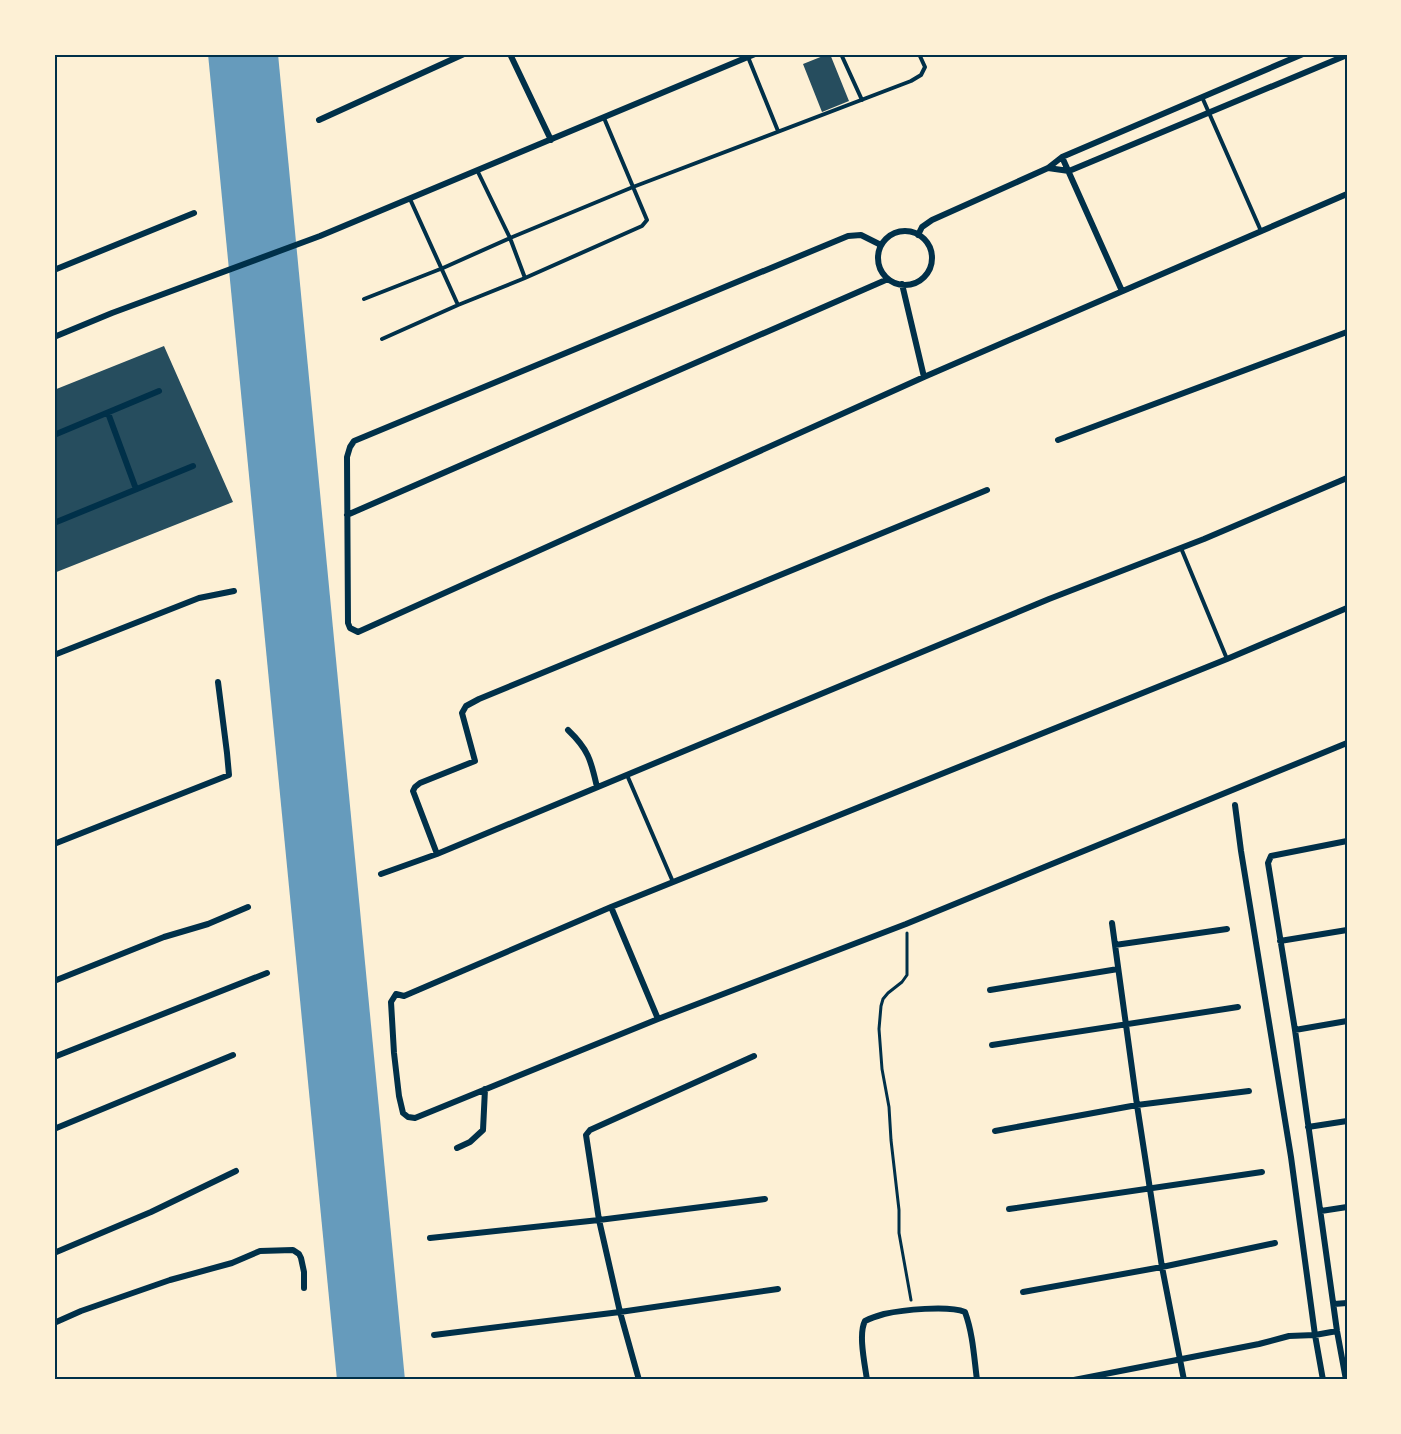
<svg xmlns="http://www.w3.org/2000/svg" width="1401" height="1434" font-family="'Public Sans',sans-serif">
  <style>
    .water { fill: #669bbc }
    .building { fill: #264d5e }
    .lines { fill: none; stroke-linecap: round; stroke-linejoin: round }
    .path { stroke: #003049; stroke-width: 3 }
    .service { stroke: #003049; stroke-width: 4 }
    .minor { stroke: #003049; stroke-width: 6 }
    .neatline { fill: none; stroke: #003049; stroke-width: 2 }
  </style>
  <rect width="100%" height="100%" fill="#fdf0d5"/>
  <path class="water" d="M208 54H278L405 1380H337Z"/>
  <path class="building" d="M828 54H830L849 101 822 112 803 64Z
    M164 346 233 502 54 573V390Z"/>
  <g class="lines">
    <path class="path" d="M907 933V975L902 982 888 993 883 999 881 1006 879 1029 882 1069 889 1107 891 1140 899 1210V1233L911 1300"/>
    <path class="service" d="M841 54 862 100
      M748 57 778 131
      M1202 97 1261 231
      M477 170 510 238 525 278
      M410 199 458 305 525 278 642 226 647 220 604 118
      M364 299 443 268 510 238 633 187 911 81 921 75 925 67 919 54
      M382 339 458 305
      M1181 548 1227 659
      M627 775 673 882"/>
    <path class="minor" d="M510 54 551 140
      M319 120 464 54
      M1062 157 1122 291
      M1048 168 1069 171 1347 55
      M878 258a27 27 0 1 1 54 0a27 27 0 1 1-54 0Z
      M918 235 922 227 932 220 1048 168 1062 157 1303 54
      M881 245 861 235 848 236 354 441 350 447 347 457 348 623 350 628 358 632 924 377 1347 194
      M54 270 194 213
      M902 284 924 377
      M54 337 112 313 320 236 755 54
      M108 413 136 489
      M54 435 159 391
      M1058 440 1347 332
      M347 515 888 279
      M54 523 193 466
      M1347 608 1227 659 611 907 404 996 396 994 391 1002 394 1053 399 1096 403 1113 408 1117 415 1118 658 1019 906 924 1347 743
      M54 655 199 598 234 591
      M568 730C589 750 591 761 597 787
      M1235 805 1241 851 1291 1157 1315 1335 1323 1380
      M54 844 229 775 227 753 218 682
      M437 854 413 791 415 787 420 783 475 761 462 713 466 706 479 699 987 490
      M381 874 437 854 1049 599 1204 539 1347 478
      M611 907 658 1019
      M1112 923 1137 1105 1162 1267 1184 1380
      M1280 941 1347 930
      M1115 945 1227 929
      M54 981 164 937 208 924 248 907
      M990 990 1118 969
      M1295 1030 1347 1021
      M992 1045 1238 1007
      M54 1057 267 973
      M1308 1127 1347 1121
      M54 1129 233 1055
      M995 1131 1137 1105 1249 1091
      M457 1148 470 1142 483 1130 485 1089
      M1009 1209 1262 1172
      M1321 1211 1347 1207
      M430 1238 599 1220 765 1199
      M54 1253 151 1212 236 1171
      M1023 1292 1162 1267 1275 1243
      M1334 1304 1347 1303
      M54 1323 81 1311 170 1280 232 1263 260 1251 293 1250 299 1254 301 1258 304 1272V1288
      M434 1335 620 1312 778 1289
      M639 1380 620 1312 599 1220 586 1135 590 1130 754 1056
      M867 1380C865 1365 858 1334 865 1321 871 1318 877 1316 884 1314 902 1310 948 1305 965 1312 973 1334 974 1357 977 1380
      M1074 1380 1259 1344 1289 1336 1315 1335 1337 1331
      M1346 1380 1337 1331 1295 1030 1268 863 1271 856 1347 841"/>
  </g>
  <rect width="1401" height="1434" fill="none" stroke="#fdf0d5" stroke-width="111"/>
  <rect x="56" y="56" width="1290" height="1322" class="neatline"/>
</svg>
